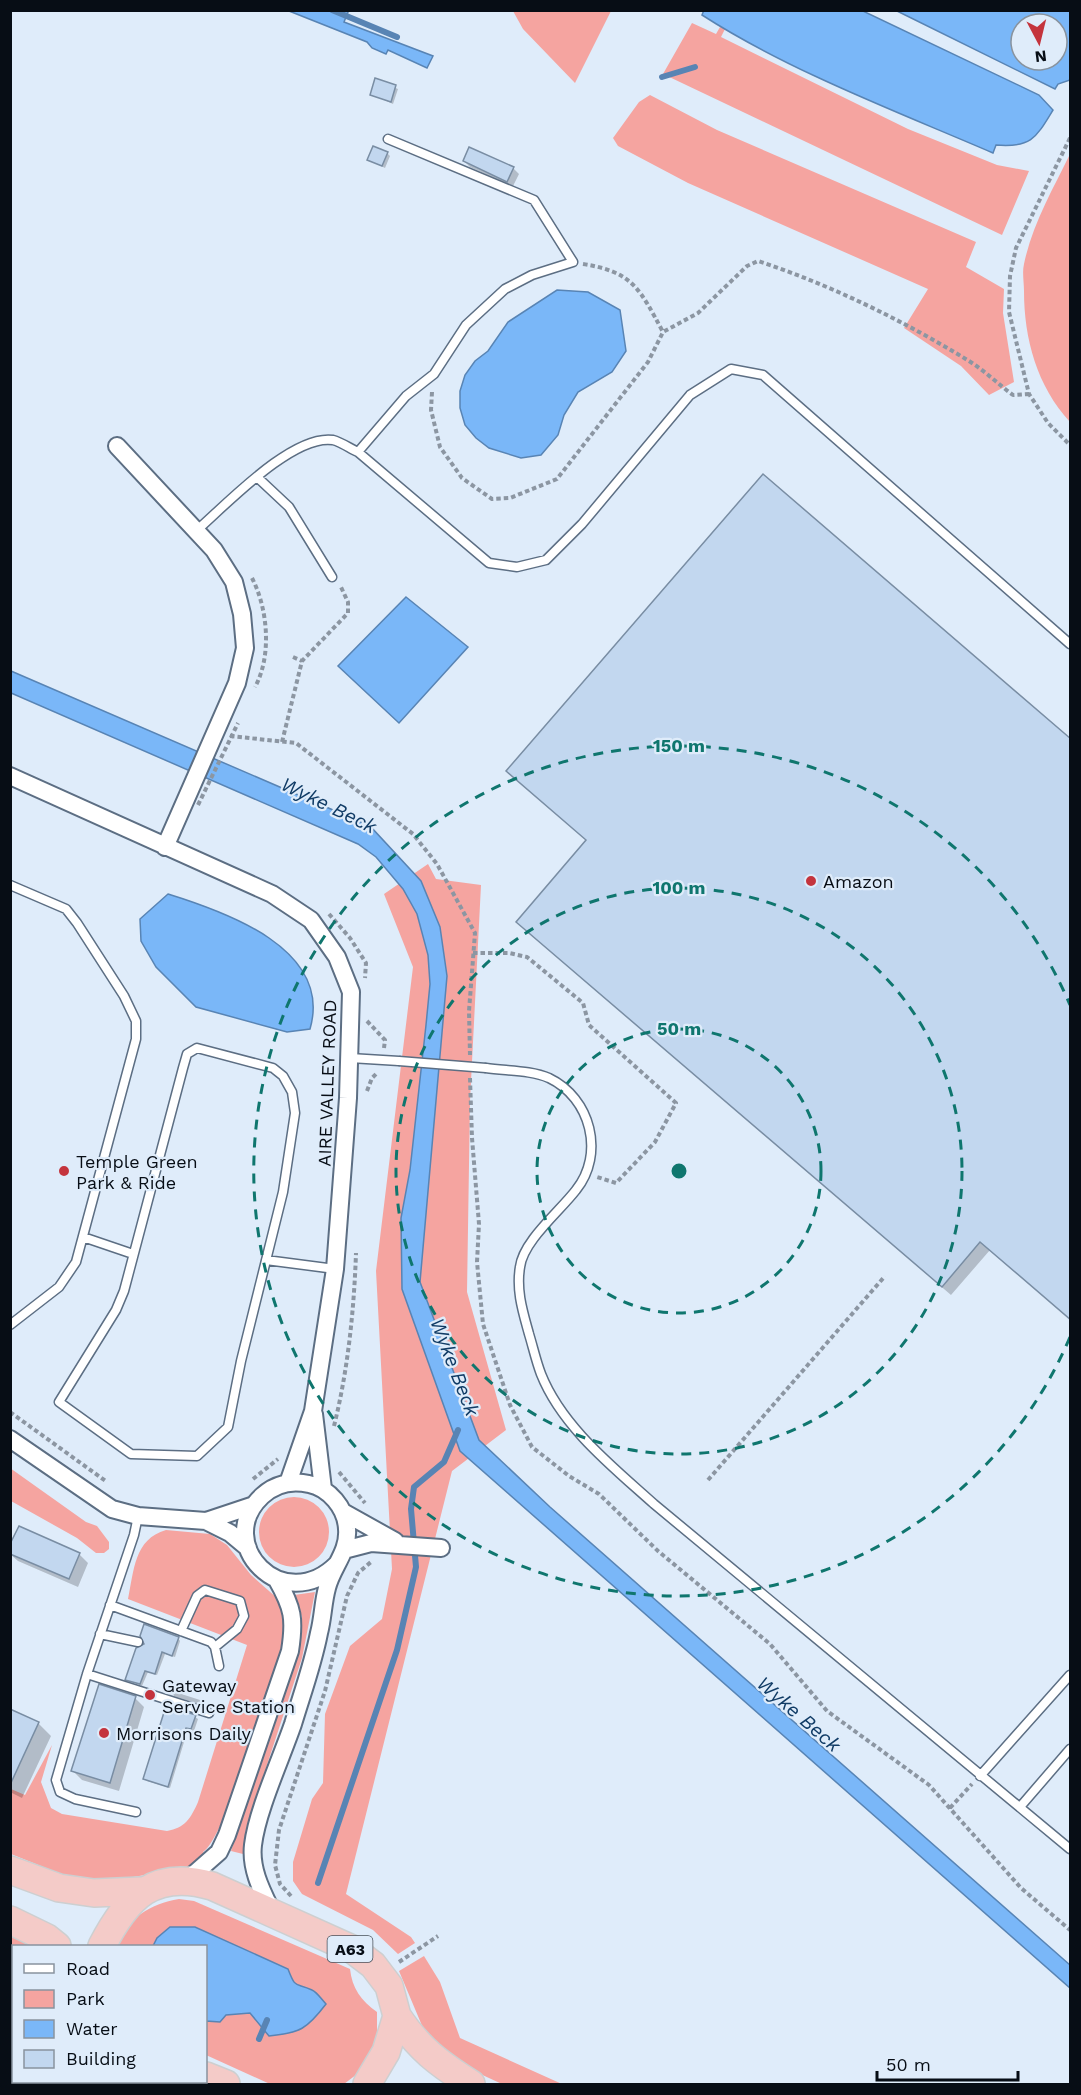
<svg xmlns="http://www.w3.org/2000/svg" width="1081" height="2095" font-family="'Work Sans',sans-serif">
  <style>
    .green { fill: #f5a4a0 }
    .water { fill: #7ab7f8; stroke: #5884b4; stroke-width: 1.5; fill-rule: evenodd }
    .shadow { fill: #0003 }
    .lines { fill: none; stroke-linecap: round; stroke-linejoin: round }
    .stream { stroke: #5884b4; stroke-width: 6 }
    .building { fill: #c2d7ef; stroke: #798da3; stroke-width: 1.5 }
    .service-casing { stroke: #5c6e83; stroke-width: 11 }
    .minor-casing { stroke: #5c6e83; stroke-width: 20 }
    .trunk-casing { stroke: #cdcfd0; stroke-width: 30 }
    .path { stroke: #8c96a2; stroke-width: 4; stroke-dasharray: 4.5 3; stroke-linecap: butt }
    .service { stroke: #fff; stroke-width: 8 }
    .minor { stroke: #fff; stroke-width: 16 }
    .trunk { stroke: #f4cbc8; stroke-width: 27 }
    .service-bridge-casing { stroke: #5c6e83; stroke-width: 11; stroke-linecap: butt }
    .path-bridge { stroke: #8c96a2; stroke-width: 4; stroke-dasharray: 4.5 3; stroke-linecap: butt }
    .service-bridge { stroke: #fff; stroke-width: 8 }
    .ring { fill: none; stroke: #0f766e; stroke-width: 3; stroke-dasharray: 10 8 }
    .poi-dot { fill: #c4343d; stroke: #dfecfa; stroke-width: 2 }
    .labels { text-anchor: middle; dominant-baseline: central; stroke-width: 4.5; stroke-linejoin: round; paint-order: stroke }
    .shield { fill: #dfecfa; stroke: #48505a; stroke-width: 1.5 }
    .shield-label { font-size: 16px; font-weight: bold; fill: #070d15 }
    .poi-label { font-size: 18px; fill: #070d15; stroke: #dfecfa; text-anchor: start }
    .street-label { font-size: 18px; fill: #070d15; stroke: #dfecfa }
    .water-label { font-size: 20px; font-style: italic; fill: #113c66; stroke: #dfecfa }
    .centre { fill: #0f766e; stroke: #dfecfa; stroke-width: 3 }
    .ring-label { font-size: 18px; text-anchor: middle; font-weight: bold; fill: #0f766e; stroke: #dfecfa; stroke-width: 4.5; stroke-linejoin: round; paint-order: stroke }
  </style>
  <rect width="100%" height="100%" fill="#dfecfa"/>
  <path class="green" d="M513 11H611L575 83 523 29Z
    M692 23 716 34 720 27 725 29 721 37 908 129 997 165 1029 171 1002 235 663 74Z
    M650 95 717 130 976 242 966 267 1004 289 1003 313 1014 382 989 395 961 366 904 328 928 289 688 183 618 146 613 138 639 102Z
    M1070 154V422C1037 386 1024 339 1024 291 1024 282 1022 272 1024 264 1032 225 1053 189 1070 154Z
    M428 864 436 879 481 885 470 1101 467 1292 506 1430 452 1471 346 1894 411 1937 415 1943 398 1954 373 1930 302 1894 293 1881V1862L312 1799 323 1783 325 1714 350 1646 382 1619 392 1569 376 1271 413 967 384 894Z
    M10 1468 86 1522 97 1526 109 1542V1549L104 1553H96L77 1538 11 1501Z
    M259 1532a35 35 0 1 1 70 0a35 35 0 1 1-70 0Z
    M166 1530 210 1534 227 1545 251 1575 277 1598 284 1614V1639C273 1675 227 1836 203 1852L208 1858 187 1868 103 1882 63 1875 11 1854V1789L25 1795 52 1745 41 1782 51 1808 62 1814 167 1831C185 1828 191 1818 198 1802L247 1645 128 1599C134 1571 134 1539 166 1530Z
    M315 1592 302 1658 246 1829 243 1854 231 1851 300 1644 302 1617 294 1595Z
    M179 1899 194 1901 350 1969C352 1988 361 2001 377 2012V2041L365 2068 344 2084H270L206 2055V1946H116C127 1918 150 1904 179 1899Z
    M10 1934 31 1946H14V2082H165L172 2084H11Z
    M424 1956 440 1982 460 2038 562 2084H502L465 2067 431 2040 423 2028 399 1971Z"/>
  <path class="water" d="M704 10 863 11 1039 95 1053 110C1036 138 1031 148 996 145L993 153C898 112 789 71 702 15Z
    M289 11H346L348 12 344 22 433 56 427 68 388 50 386 54 372 48 367 42Z
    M897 11H1070V80L1058 84 1055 89ZM1021 24H1057V60H1021Z
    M557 290 588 292 620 310 626 351 612 372 578 392 564 415 558 435 541 455 521 458 489 448 476 438 465 425 460 408V391L465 375 475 361 488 351 508 322Z
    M406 597 468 647 399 723 338 666Z
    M11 671 370 826 421 881 440 927 447 976 420 1282 479 1440 550 1507 1070 1965V1988L460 1451 402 1289 401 1218 410 1170 426 1025 430 984 428 955 417 914 403 889 376 857 358 844 11 693Z
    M168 894C226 912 333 949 310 1029L287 1032 196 1007 156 967 141 941 140 919Z
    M170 1927H195L288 1969C296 1990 295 1982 312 1990 317 1992 322 2000 326 2004 307 2029 300 2033 269 2036L250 2013 226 2015 220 2022 206 2021V1946H153L157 1938Z"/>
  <path class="shadow" d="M376 80 398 89 393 104 371 94Z
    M387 153 390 156 385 168 369 160Z
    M464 161 513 168 519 174 513 186 470 167Z
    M1070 741 990 1250 951 1295 527 931Z
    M10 1554H79L88 1563 78 1587 18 1561Z
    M178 1638 180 1641 175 1657 165 1654 157 1675 148 1672 142 1686 127 1679Z
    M172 1691 200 1700 202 1705 174 1696Z
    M135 1698 144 1707 119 1791 82 1780 73 1771Z
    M10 1711 38 1723 51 1736 22 1798 10 1792Z
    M195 1717 198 1719 194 1731 188 1729 170 1788 147 1781 145 1778Z"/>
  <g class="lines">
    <path class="stream" d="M332 10 397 37
      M662 77 695 67
      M318 1883 397 1650 416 1567 411 1509 414 1487 444 1462 458 1430
      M259 2039 267 2020"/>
  </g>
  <path class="building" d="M375 78 396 85 391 102 370 95Z
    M373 146 388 152 382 166 367 160Z
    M469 147 514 167 507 182 463 161Z
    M763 474 1071 739V1320L980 1242 942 1287 516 922 586 840 506 771Z
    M19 1526 80 1553 69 1579 10 1554V1544Z
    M144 1624 179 1637 172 1656 162 1652 155 1674 145 1671 140 1684 125 1680 136 1648 144 1644 140 1636Z
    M99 1684 136 1696 110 1783 71 1771Z
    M166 1706 196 1715 191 1729 186 1728 168 1787 143 1779Z
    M10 1709 39 1722 10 1785Z"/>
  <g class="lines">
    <defs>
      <path id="service" d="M358 452 406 396 434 374 466 325 505 289 532 275 573 262 534 200 388 139
        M257 477 289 507 332 577
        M196 531C225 506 292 434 333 440 341 442 351 449 358 452L489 563 517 567 546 560 582 524 690 395 731 369 763 375 1070 644
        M10 885 66 909 77 923 124 996 136 1021V1039L76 1262 59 1287 10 1325
        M197 1048 273 1068 283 1076 292 1092 295 1113 283 1192 241 1361 228 1427 197 1456 131 1454 59 1402 116 1310 124 1291 183 1068 187 1054Z
        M350 1058 399 1061
        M486 1068C506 1071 531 1070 549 1078 591 1098 605 1154 576 1190 560 1211 523 1241 520 1267 516 1291 523 1312 529 1334 533 1347 536 1361 541 1374 562 1427 613 1467 654 1504L1070 1849
        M83 1237 133 1254
        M266 1260 335 1269
        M110 1605 211 1642 215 1647 219 1666
        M181 1631 197 1596 205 1590 240 1601 244 1616 237 1629 215 1647
        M100 1634 138 1642
        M87 1674 209 1713
        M980 1776 1070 1675
        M1020 1807 1070 1749
        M136 1812 75 1799 60 1792 56 1780 87 1674 134 1535 138 1516"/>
      <path id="minor" d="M117 446 214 550 234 582 242 614 245 648 237 683 165 847
        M10 776 272 894 311 920 337 957 351 992 348 1098 335 1269 313 1411 288 1483
        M314 1414 323 1489
        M10 1439 112 1509 138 1516 206 1521 230 1533 248 1548
        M343 1512 395 1541
        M206 1521 254 1505
        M344 1550 371 1543 441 1548
        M186 1881 219 1852 227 1835 290 1651C295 1619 293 1608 277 1580
        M273 1914C263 1893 250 1870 253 1845 257 1811 281 1759 293 1724 302 1694 313 1664 319 1633 323 1618 323 1602 327 1588 332 1567 349 1552 347 1529 346 1508 329 1488 309 1484 292 1480 275 1484 262 1496 212 1543 283 1618 337 1564"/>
      <path id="trunk" d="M10 1870 59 1888 94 1893 141 1891
        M10 1920 47 1938 57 1946
        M102 1946C127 1897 154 1869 212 1886L352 1949 373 1965 389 1986 397 2016 386 2052 367 2084
        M397 2016C419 2049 438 2063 471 2084
        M206 2076 226 2084"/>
    </defs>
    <use href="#service" class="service-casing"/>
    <use href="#minor" class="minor-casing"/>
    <use href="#trunk" class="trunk-casing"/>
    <path class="path" d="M1070 138 1016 248 1010 276 1009 312 1029 394 1048 423 1070 445
      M583 264C634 272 640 290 663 332L698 313 747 266 758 261C831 285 904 321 969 361 985 371 998 384 1013 395L1029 394
      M432 392 431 410 440 447 462 478 492 499 510 498 557 479 648 362 663 332
      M252 578C268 609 272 656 255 687
      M293 657 302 661
      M230 736 296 743 413 834 437 864 475 933 469 1011 470 1055
      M282 742 302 661 348 613V602L340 585
      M329 914 350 938 366 963 365 978
      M473 953H509L527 957 583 1003 589 1025 676 1103 655 1142 616 1183 597 1177
      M367 1021 385 1040 384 1048
      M470 1078 472 1138 479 1224 477 1262 483 1324 510 1405 532 1447 569 1476 599 1494 658 1551 770 1644 827 1711 929 1785 1021 1888 1070 1930
      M367 1091 372 1078 378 1072
      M10 1412 107 1482
      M334 1426C348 1370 354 1310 356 1253
      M339 1472 365 1503
      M253 1479 278 1459
      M708 1480 885 1276
      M950 1808 972 1784
      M291 1896 280 1884 275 1865 279 1830 325 1691 347 1596 358 1573 371 1562
      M10 1949 14 1951
      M399 1962 438 1936
      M130 2082 137 2084"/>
    <use href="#service" class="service"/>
    <use href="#minor" class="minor"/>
    <use href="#trunk" class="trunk"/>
    <defs>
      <path id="service-bridge" d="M399 1061 486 1068"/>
    </defs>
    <use href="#service-bridge" class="service-bridge-casing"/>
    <path class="path-bridge" d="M198 805 238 723"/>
    <use href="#service-bridge" class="service-bridge"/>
  </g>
  <g class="ring">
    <circle cx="679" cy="1171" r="142"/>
    <circle cx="679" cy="1171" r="283"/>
    <path d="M1070 1337A425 425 0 1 1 1070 1005"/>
  </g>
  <g class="poi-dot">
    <circle cx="811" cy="881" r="6"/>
    <circle cx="64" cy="1171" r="6"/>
    <circle cx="150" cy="1695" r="6"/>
    <circle cx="104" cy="1733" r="6"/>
  </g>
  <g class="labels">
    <rect class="shield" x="327.5" y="1936" width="45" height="26" rx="4.5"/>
    <g class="shield-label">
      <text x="350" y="1949">A63</text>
    </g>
    <g class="poi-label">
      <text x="823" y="881">Amazon</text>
      <text x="76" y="1161">Temple Green<tspan x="76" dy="21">Park &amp; Ride</tspan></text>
      <text x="162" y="1685">Gateway<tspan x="162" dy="21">Service Station</tspan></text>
      <text x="116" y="1733">Morrisons Daily</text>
    </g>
    <g class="street-label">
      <text transform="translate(327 1083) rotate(-88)">AIRE VALLEY ROAD</text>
    </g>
    <g class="water-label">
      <text transform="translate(329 805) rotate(26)">Wyke Beck</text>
      <text transform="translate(455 1367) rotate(69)">Wyke Beck</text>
      <text transform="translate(799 1714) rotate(41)">Wyke Beck</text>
    </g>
  </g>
  <circle cx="679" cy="1171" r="9" class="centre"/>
  <g class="ring-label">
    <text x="679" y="752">150 m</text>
    <text x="679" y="894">100 m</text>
    <text x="679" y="1035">50 m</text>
  </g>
  <rect width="1081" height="2095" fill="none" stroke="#070d15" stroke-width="24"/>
  <rect x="12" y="1945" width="195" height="138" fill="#dfecfa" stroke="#89939e" stroke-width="1.5"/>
  <rect x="24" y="1964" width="30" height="9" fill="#ffffff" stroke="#89939e" stroke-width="1.5"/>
  <text x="66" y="1975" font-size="18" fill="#070d15">Road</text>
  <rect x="24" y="1990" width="30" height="18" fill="#f5a4a0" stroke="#89939e" stroke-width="1.5"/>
  <text x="66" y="2005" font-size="18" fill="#070d15">Park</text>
  <rect x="24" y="2020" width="30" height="18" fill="#7ab7f8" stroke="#89939e" stroke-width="1.5"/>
  <text x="66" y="2035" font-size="18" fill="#070d15">Water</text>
  <rect x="24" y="2050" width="30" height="18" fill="#c2d7ef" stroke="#89939e" stroke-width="1.5"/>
  <text x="66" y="2065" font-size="18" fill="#070d15">Building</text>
  <g transform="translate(1039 42) rotate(173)"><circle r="28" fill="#dfecfa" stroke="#89939e" stroke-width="1.5"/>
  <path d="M0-4.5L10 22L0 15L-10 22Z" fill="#c4343d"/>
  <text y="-9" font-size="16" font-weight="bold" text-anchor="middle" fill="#070d15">N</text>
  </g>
  <path d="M877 2071v9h141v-9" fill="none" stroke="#070d15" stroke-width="3"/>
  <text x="886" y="2071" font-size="18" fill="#070d15" stroke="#dfecfa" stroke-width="4.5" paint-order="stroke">50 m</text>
</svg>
